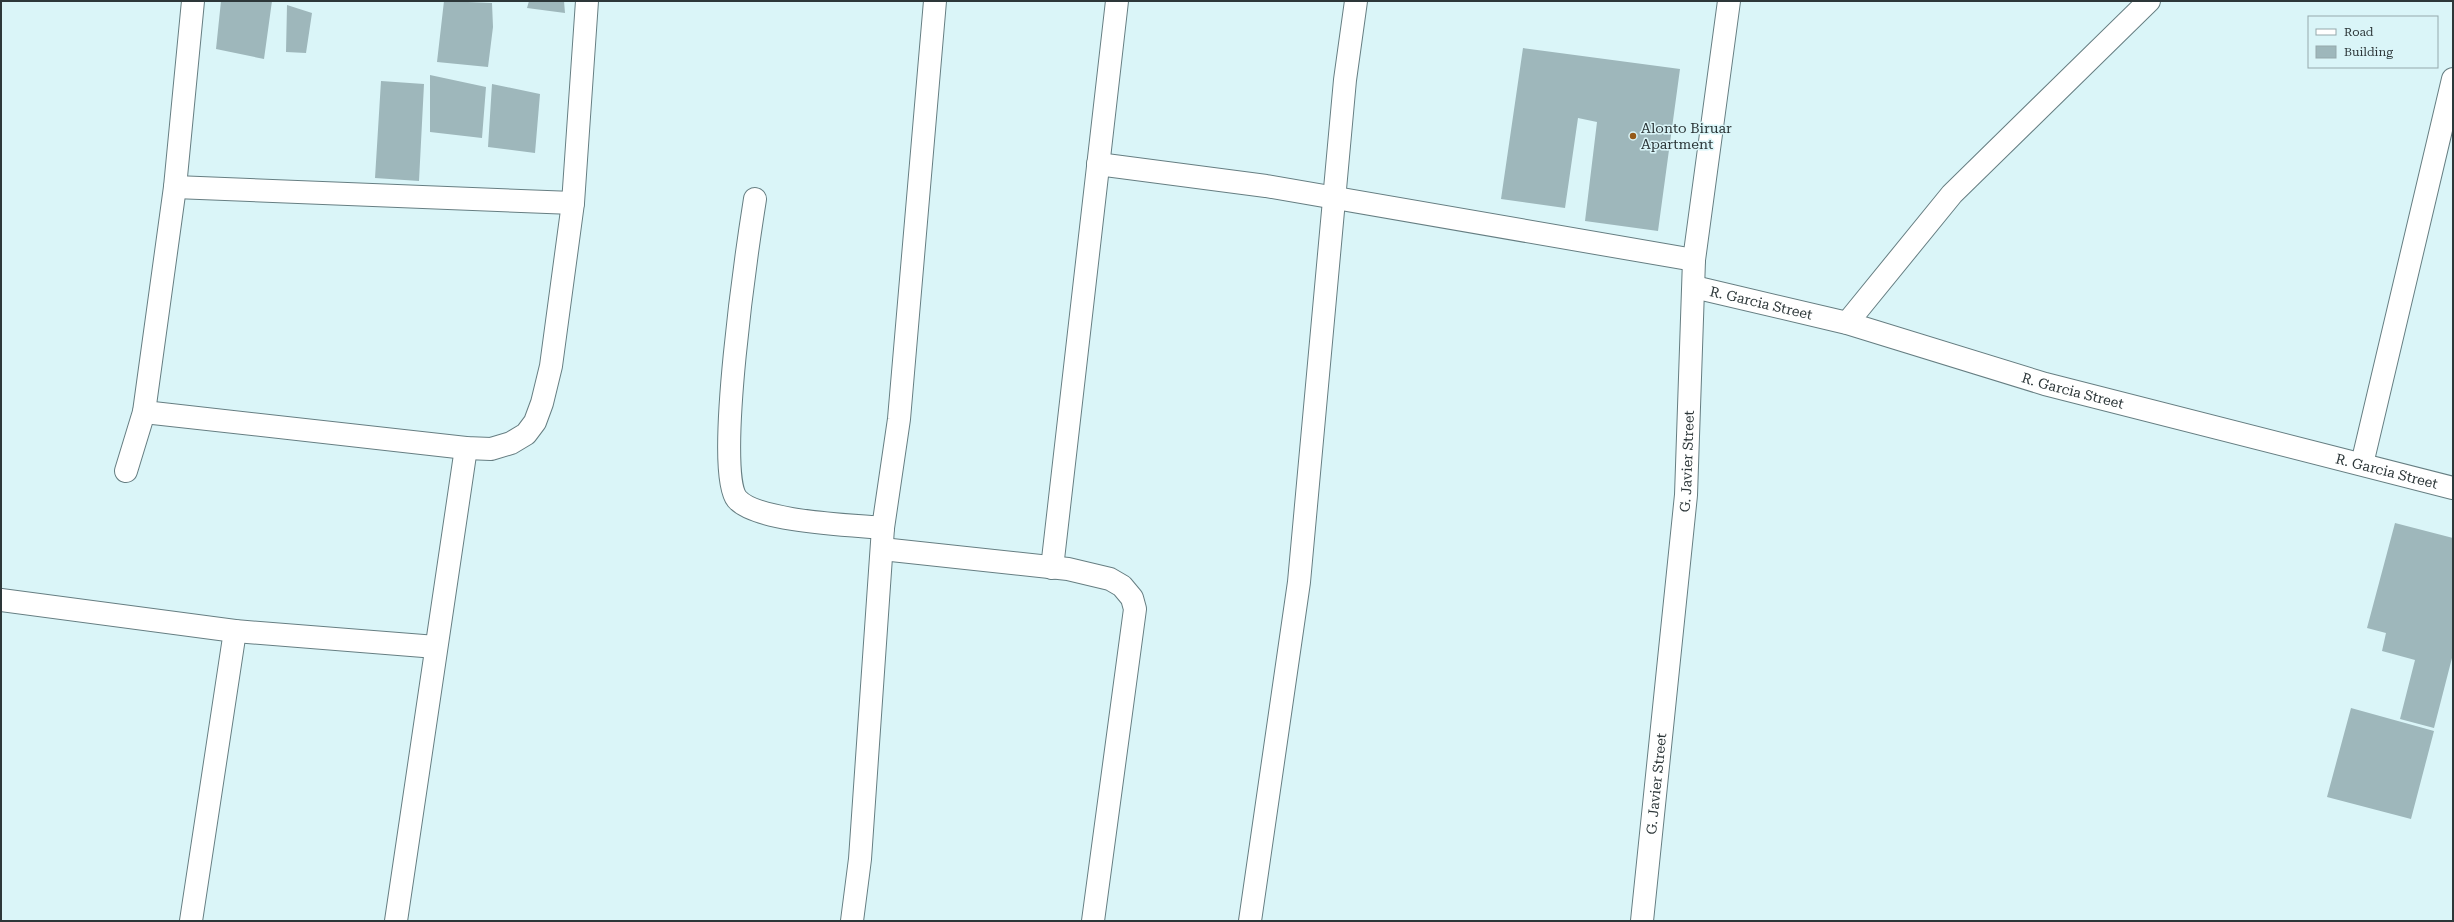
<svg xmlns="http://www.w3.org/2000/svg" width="2454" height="922" font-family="'Roboto Serif',serif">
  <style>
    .building { fill: #9eb7bb }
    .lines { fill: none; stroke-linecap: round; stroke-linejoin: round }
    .street-casing { stroke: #667e82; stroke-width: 24 }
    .secondary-casing { stroke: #667e82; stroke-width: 24 }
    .street { stroke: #fff; stroke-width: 22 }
    .secondary { stroke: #fff; stroke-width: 22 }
    .poi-dot { fill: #955a19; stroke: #daf5f8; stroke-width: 1.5 }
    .labels { text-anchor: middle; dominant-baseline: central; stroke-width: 3; stroke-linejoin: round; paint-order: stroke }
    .poi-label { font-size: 14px; fill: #2d3739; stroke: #daf5f8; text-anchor: start }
    .street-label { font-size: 14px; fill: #2d3739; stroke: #daf5f8 }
  </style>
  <rect width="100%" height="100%" fill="#daf5f8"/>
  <path class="building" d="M221 1H272L264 59 216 49Z
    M444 1 492 3 493 27 488 67 437 62Z
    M529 1H564L565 13 527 8Z
    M287 5 312 13 306 53 286 52Z
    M1523 48 1680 69 1658 231 1585 221 1597 122 1578 118 1565 208 1501 199Z
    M430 75 486 87 482 138 430 132Z
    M381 81 424 84 419 181 375 178Z
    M492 84 540 94 535 153 488 147Z
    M2395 523 2453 538V654L2434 728 2400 719 2415 660 2382 651 2386 633 2367 628Z
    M2351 708 2434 731 2411 819 2327 797Z"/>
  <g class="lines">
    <defs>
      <g id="street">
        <path d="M1098 164 1266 186 1694 260"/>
        <path d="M175 187 573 203"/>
        <path d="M755 199C748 243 714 471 737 499 757 522 851 525 883 528"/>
        <path id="s1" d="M1694 287 1847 323 2045 384 2453 488"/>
        <path d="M1847 323 1952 194 2149 1"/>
        <path d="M144 412 466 448 491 449 511 443 526 434 535 422 542 403 551 366 573 203 587 1"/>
        <path d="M2362 464 2453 79"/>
        <path d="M126 471 144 412 175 187 193 1"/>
        <path d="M882 549 1068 569 1110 579 1122 586 1132 598 1135 609 1093 921"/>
        <path d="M1052 568 1117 1"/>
        <path d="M1 600 235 631 436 647"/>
        <path d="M191 921 235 631"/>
        <path d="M396 921 466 448"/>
        <path d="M852 921 860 859 883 528 899 419 935 1"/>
        <path d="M1250 921 1299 582 1345 80 1356 1"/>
      </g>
      <g id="secondary">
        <path id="s2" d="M1642 921 1686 495 1694 260 1729 1"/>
      </g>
    </defs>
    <use href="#street" class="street-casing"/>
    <use href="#secondary" class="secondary-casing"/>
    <use href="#street" class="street"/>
    <use href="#secondary" class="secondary"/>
  </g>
  <circle class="poi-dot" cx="1633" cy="136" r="4"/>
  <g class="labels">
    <g class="poi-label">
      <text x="1641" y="128">Alonto Biruar<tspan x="1641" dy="16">Apartment</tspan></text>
    </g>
    <g class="street-label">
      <text stroke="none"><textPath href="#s1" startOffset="69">R. Garcia Street</textPath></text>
      <text stroke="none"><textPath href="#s1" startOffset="393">R. Garcia Street</textPath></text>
      <text stroke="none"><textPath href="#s2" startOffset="462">G. Javier Street</textPath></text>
      <text stroke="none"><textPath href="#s1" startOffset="717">R. Garcia Street</textPath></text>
      <text stroke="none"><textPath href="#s2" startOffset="138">G. Javier Street</textPath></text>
    </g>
  </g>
  <rect width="2454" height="922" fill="none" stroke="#2d3739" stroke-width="4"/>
  <rect x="2308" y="16" width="130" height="52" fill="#daf5f8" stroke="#95a9ac"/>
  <rect x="2316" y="29" width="20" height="6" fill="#ffffff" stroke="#95a9ac"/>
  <text x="2344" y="36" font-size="12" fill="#2d3739">Road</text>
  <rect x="2316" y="46" width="20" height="12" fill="#9eb7bb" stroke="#95a9ac"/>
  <text x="2344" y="56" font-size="12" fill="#2d3739">Building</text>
</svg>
